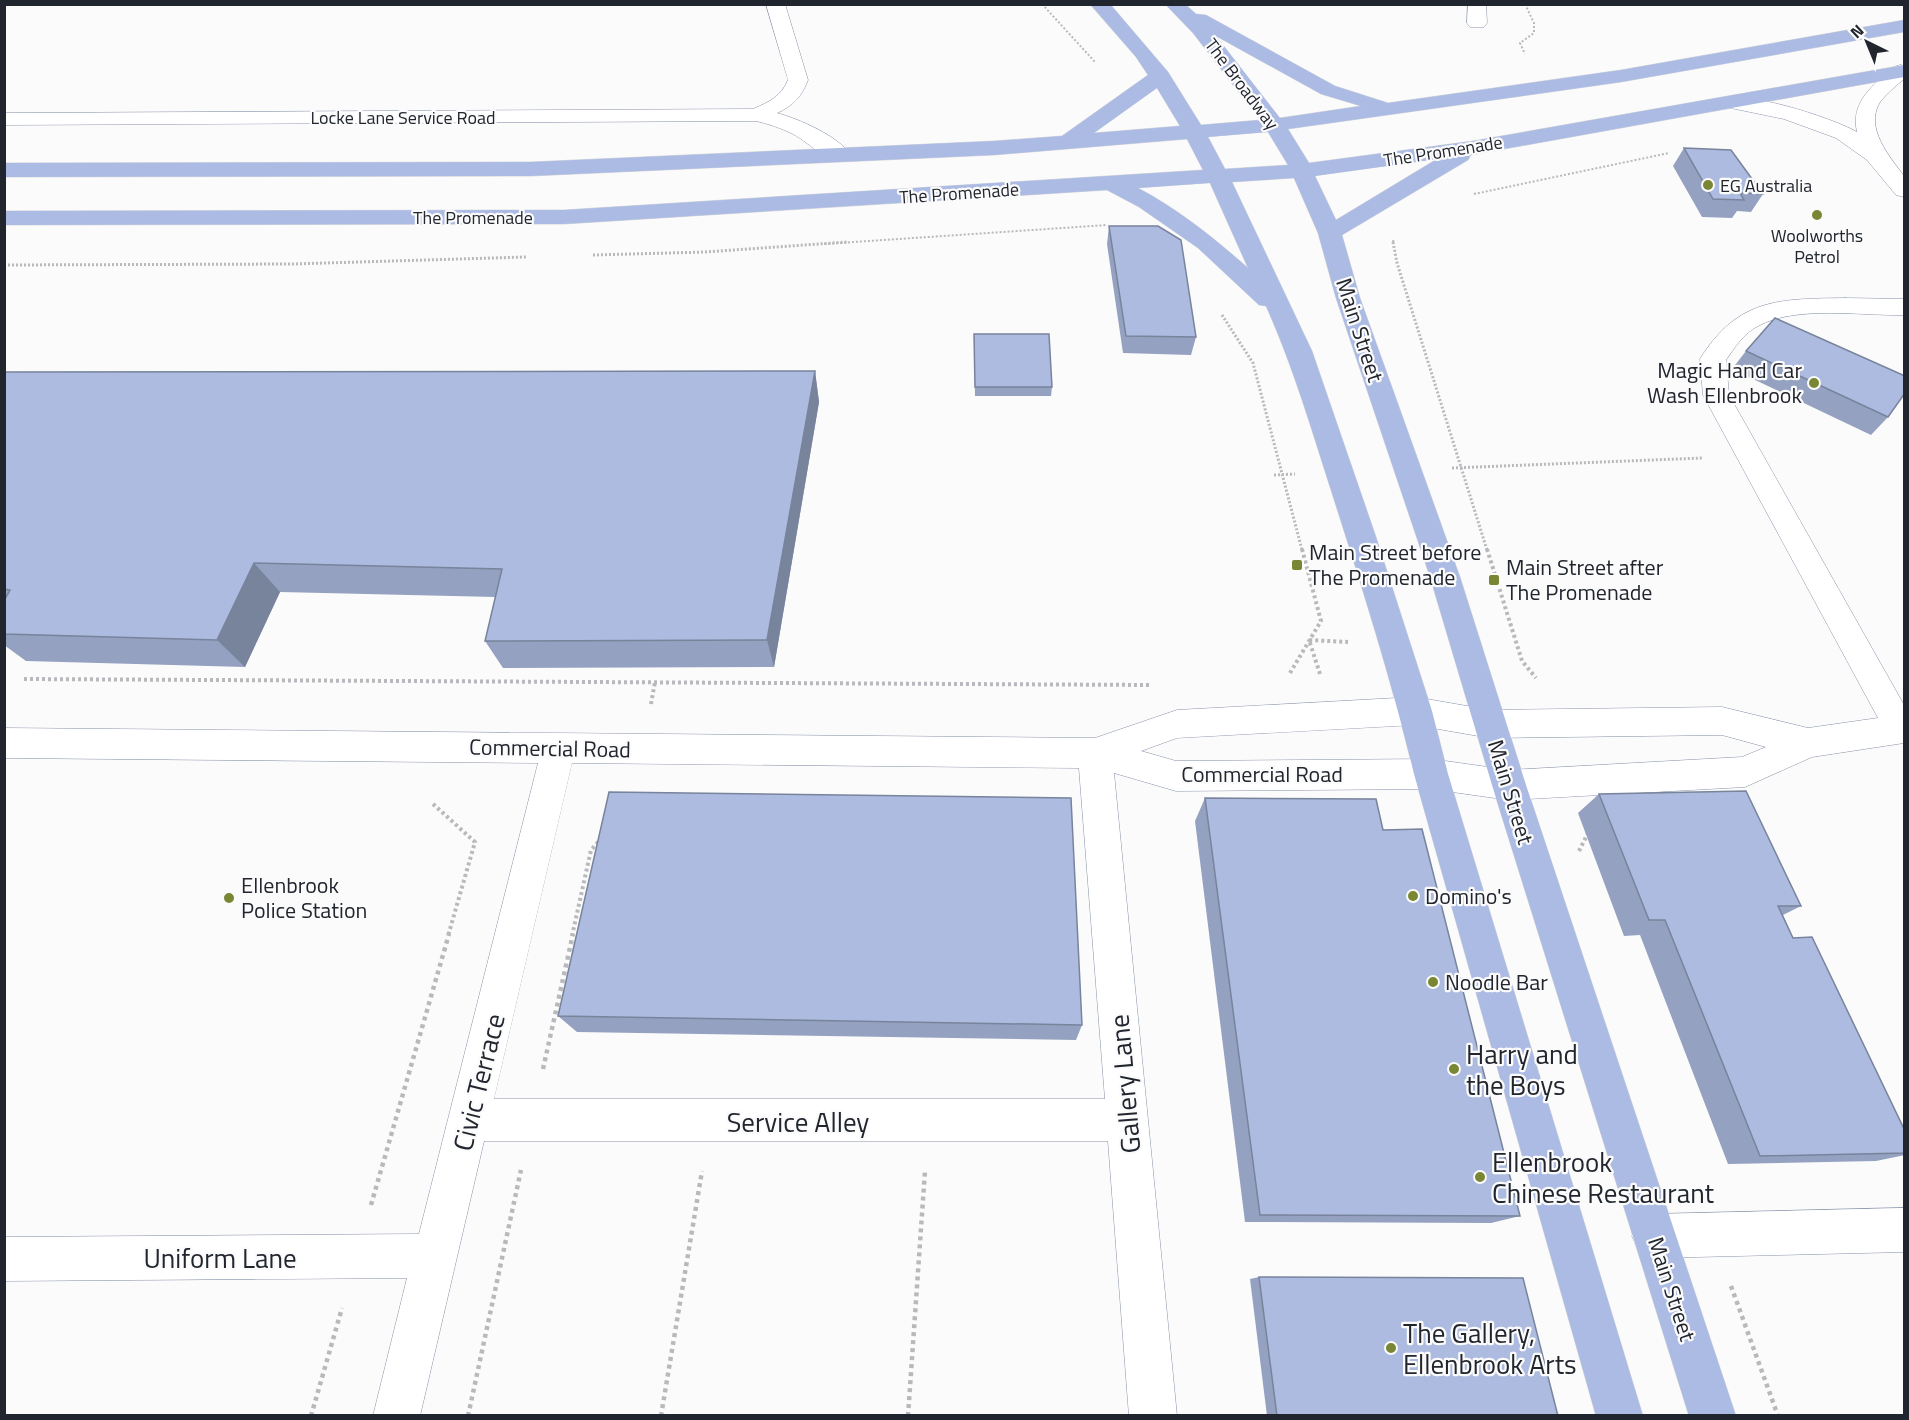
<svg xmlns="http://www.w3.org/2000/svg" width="1909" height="1420" font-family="'Titillium Web',sans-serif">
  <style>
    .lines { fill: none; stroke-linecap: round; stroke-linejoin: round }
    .minor-casing { stroke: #8791a8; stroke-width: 1 }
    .major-casing { stroke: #d7d8d9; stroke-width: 1 }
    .path-far3 { stroke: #b8b9bc; stroke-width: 2; stroke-dasharray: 2 2; stroke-linecap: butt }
    .path-far2 { stroke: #b8b9bc; stroke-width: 3; stroke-dasharray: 2 2; stroke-linecap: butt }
    .path-far1 { stroke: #b8b9bc; stroke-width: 4; stroke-dasharray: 3 3; stroke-linecap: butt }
    .path { stroke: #b8b9bc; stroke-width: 4.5; stroke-dasharray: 4 4; stroke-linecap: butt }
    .minor { fill: #fff; fill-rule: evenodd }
    .major { fill: #acbbe4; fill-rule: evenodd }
    .wall { fill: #94a1c0 }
    .shaded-wall { fill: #78839c }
    .building { fill: #acbbdf; stroke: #78839c; stroke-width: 1.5 }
    .poi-dot { fill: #798634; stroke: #fbfbfb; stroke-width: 2 }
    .labels { text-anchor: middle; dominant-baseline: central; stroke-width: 4.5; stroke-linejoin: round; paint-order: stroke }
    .far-street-label { font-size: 18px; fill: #21252e; stroke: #fbfbfb }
    .far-poi-label { font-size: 18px; fill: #21252e; stroke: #fbfbfb; text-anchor: start }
    .street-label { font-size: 22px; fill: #21252e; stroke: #fbfbfb }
    .poi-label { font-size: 22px; fill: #21252e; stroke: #fbfbfb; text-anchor: start }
    .near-poi-label { font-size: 27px; fill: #21252e; stroke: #fbfbfb; text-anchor: start }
    .near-street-label { font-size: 27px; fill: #21252e; stroke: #fbfbfb }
  </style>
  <rect width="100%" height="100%" fill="#fbfbfb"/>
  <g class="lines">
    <defs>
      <path id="minor" d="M766 4H785L808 80C802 96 793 106 777 113 799 119 838 136 851 155L848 160C828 165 810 143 793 134 781 128 769 124 756 121L4 125V113L753 109C769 102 781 97 788 80Z
        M1468 4H1486L1487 23 1484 27H1470L1467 23Z
        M1901 65 1904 66V79C1896 86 1887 93 1880 102 1864 128 1890 157 1904 176V197L1896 195 1867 160 1836 138 1784 119 1726 107 1723 103 1726 99C1752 92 1832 118 1857 132 1850 102 1873 85 1894 67Z
        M1845 298 1904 299V315C1862 316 1796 305 1758 326 1744 333 1735 347 1726 360L1729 395 1904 705V743L1812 757 1745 787 1509 800 1431 789 1176 791 1114 773 1177 1416H1129L1108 1141H484L420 1416H373L407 1278 4 1281V1237L419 1234 538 763 4 758V728L1095 738 1177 710 1415 697 1490 710 1722 707 1808 728 1878 718 1703 395 1700 359C1738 298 1779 299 1845 298ZM1415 725 1490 738 1722 735 1766 747 1742 757 1509 770 1431 759 1176 761 1141 751 1177 738ZM572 763 1079 768 1105 1099H494Z
        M1904 1208V1252L1654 1258 1639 1251 1632 1236 1639 1221 1654 1214Z"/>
      <path id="major" d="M1090 4H1110L1168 72 1201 125 1260 120 1193 33 1165 4H1185L1196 14 1206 15 1335 86 1388 103 1621 70 1904 20V32L1621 82 1288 129 1309 163 1473 141 1904 65V77L1471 155 1468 160 1342 235 1360 298 1460 577 1526 785 1736 1416H1689L1492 785 1430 577 1336 298 1318 233 1294 178 1232 182 1312 351 1376 537 1432 711 1448 774 1643 1416H1596L1414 774C1391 678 1361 584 1331 490 1311 428 1293 366 1266 306L1259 305 1198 248 1139 207 1107 190 564 224 4 225V211L564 210 1203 170 1187 139 994 155 531 176 4 177V163L531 162 994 141 1062 136 1148 75 1136 57ZM1216 36 1321 94 1361 106 1280 118ZM1157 88 1180 126 1094 133ZM1268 132 1288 165 1225 169 1208 137ZM1437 159 1336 220 1315 176ZM1210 183 1248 268C1214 238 1178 209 1138 188Z"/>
    </defs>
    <use href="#minor" class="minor-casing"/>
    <use href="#major" class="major-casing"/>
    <path class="path-far3" d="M1042 4 1095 62
      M1525 4 1534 23V33L1520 43 1525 54
      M1474 194 1669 153
      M1393 240 1394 244
      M824 244 1107 225"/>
    <path class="path-far2" d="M1393 242 1397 263 1487 550
      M593 255 705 252 847 242
      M4 265 292 264 526 257
      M1222 315 1253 363 1302 550
      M1452 468 1702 458
      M1274 475 1295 474"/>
    <path class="path-far1" d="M1487 549 1522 661 1536 678
      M1290 673 1321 621 1302 549
      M1320 674 1309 640 1348 642
      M24 679 1151 685
      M651 704 655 682
      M433 804 475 842 448 936
      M1579 851 1588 833
      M572 936 591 850 599 841"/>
    <path class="path" d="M543 1069 573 934
      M371 1205 449 934
      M1731 1286 1778 1416
      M311 1416 342 1308
      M468 1416 521 1170
      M661 1416 702 1171
      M908 1416 925 1171"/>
    <use href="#minor" class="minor"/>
    <use href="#major" class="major"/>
  </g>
  <path class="wall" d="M1684 148 1763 194 1751 212 1737 211 1732 218 1702 217 1673 166Z
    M1109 226 1196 337 1191 355 1123 353 1107 244Z
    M974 334 1052 387 1051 396H975Z
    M1746 351 1888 417 1871 435 1732 369Z
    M815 371 819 402 774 667 503 668 485 641 495 597 280 592 245 667 26 661 4 645V372Z
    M1599 794 1801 906 1783 915 1793 938 1905 1131V1155L1876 1161 1728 1164 1640 935 1624 936 1578 813Z
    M1205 798 1383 830 1520 1216 1491 1223 1245 1222 1195 821Z
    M558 1016 1082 1025 1076 1040 577 1032Z
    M1259 1277 1558 1416H1267L1250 1279Z"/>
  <path class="shaded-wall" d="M815 371 819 402 774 667 767 640Z
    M254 563 280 592 245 667 217 640Z"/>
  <path class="building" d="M1684 148 1731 150 1763 194 1740 193 1744 200 1713 199Z
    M1109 226H1158L1181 240 1196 337 1126 336Z
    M1775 318 1905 376V393L1888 417 1746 351Z
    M974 334H1049L1052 387H975Z
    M815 371 767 640 485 641 502 569 254 563 217 640 4 634V601L10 590 4 589V372Z
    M1746 791 1801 906H1778L1793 938 1812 937 1905 1131V1153L1760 1156 1665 920H1649L1599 794Z
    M609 792 1071 798 1082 1025 558 1016Z
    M1205 798 1376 799 1383 830 1422 829 1520 1216 1260 1215Z
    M1259 1277 1523 1278 1558 1416H1277Z"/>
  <g class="poi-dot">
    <circle cx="1708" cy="185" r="6"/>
    <circle cx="1817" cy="215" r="6"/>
    <circle cx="1814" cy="383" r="6"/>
    <rect x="1291" y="559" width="12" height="12" rx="3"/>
    <rect x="1488" y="574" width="12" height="12" rx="3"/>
    <circle cx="1413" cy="896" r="6"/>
    <circle cx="229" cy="898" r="6"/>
    <circle cx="1433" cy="982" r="6"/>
    <circle cx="1454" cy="1069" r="6"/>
    <circle cx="1480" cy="1177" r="6"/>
    <circle cx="1391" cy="1348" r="6"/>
  </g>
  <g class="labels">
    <g class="far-street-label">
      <text transform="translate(1242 84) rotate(53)">The Broadway</text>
      <text x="403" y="117">Locke Lane Service Road</text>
      <text transform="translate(1443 151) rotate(-9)">The Promenade</text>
      <text transform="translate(959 193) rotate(-4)">The Promenade</text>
      <text x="473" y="217">The Promenade</text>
    </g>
    <g class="far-poi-label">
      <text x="1720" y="185">EG Australia</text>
      <text x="1817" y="235" text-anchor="middle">Woolworths<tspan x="1817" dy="21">Petrol</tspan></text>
    </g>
    <g class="street-label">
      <text transform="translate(1360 330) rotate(72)">Main Street</text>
      <text transform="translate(550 748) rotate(1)">Commercial Road</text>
      <text x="1262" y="774">Commercial Road</text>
      <text transform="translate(1511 792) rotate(73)">Main Street</text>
      <text transform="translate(1672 1289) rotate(72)">Main Street</text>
    </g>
    <g class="poi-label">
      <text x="1802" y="370" text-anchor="end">Magic Hand Car<tspan x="1802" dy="25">Wash Ellenbrook</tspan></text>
      <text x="1309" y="552">Main Street before<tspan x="1309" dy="25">The Promenade</tspan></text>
      <text x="1506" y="567">Main Street after<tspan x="1506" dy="25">The Promenade</tspan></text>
      <text x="241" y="885">Ellenbrook<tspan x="241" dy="25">Police Station</tspan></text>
      <text x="1425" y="896">Domino's</text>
      <text x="1445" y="982">Noodle Bar</text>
    </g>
    <g class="near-poi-label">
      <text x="1466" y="1053">Harry and<tspan x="1466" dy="31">the Boys</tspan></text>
      <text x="1492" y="1161">Ellenbrook<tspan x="1492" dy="31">Chinese Restaurant</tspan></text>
      <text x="1403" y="1332">The Gallery,<tspan x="1403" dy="31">Ellenbrook Arts</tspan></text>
    </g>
    <g class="near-street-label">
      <text transform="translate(478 1082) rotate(-76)">Civic Terrace</text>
      <text transform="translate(1124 1084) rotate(-95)">Gallery Lane</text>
      <text x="798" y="1121">Service Alley</text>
      <text x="220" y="1257">Uniform Lane</text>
    </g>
  </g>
  <rect width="1909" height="1420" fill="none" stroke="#21252e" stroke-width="12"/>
  <g transform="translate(1867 42) rotate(317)" stroke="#fbfbfb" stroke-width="4.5" paint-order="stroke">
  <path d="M0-4.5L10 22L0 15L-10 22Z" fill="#21252e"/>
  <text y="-9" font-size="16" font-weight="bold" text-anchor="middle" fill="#21252e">N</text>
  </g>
</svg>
